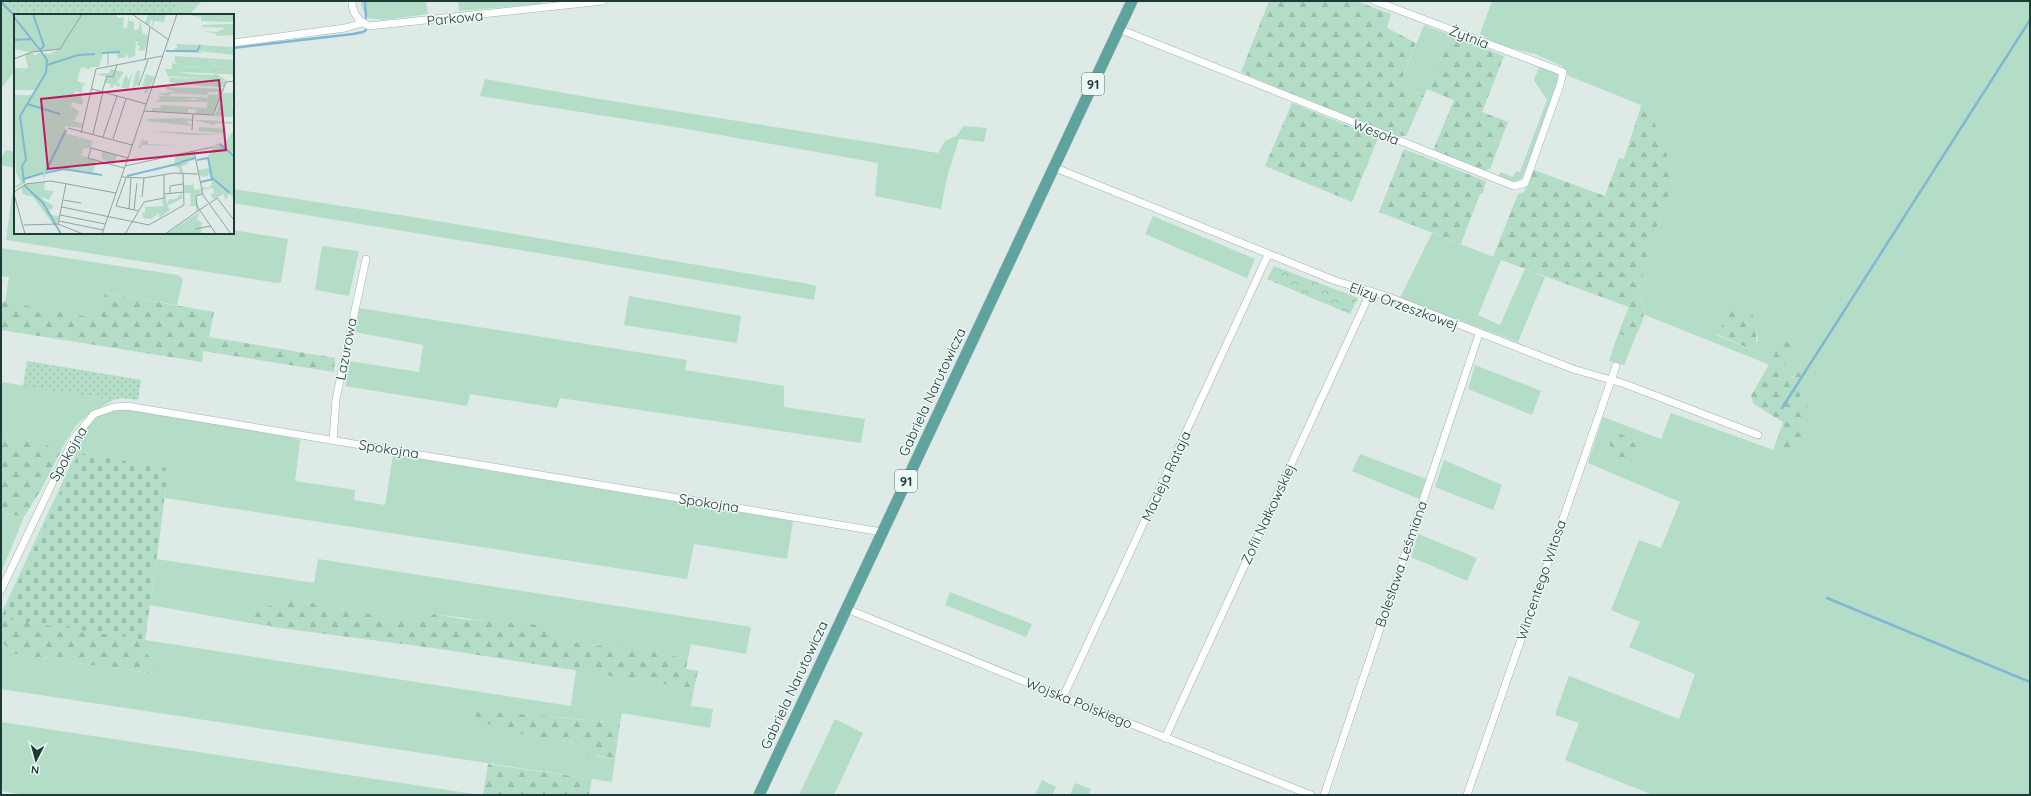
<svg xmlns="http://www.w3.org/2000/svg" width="2031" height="796" font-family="Quicksand,sans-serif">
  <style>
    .grass { fill: #b3ddc6; fill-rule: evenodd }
    .forest { fill: url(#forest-firs) }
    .cemetery { fill: url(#cemetery-stones) }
    .park { fill: url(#park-crowns) }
    .garden { fill: url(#garden-dots) }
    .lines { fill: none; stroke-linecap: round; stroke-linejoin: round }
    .stream { stroke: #80b7d4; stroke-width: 2.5 }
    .street-casing { stroke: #a0b2ae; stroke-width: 8 }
    .primary-casing { stroke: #bcc4c3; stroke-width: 12 }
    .street { stroke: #fff; stroke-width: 7 }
    .primary { stroke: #5ea39e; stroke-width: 11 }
    .labels { text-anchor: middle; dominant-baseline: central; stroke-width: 3; stroke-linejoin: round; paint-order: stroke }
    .shield { fill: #edf7f4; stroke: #5c7370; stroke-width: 1 }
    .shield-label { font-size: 13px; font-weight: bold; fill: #1e3a38 }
    .street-label { font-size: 14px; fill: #1e3a38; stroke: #edf7f4 }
    .inset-river { fill: none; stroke: #80b7d4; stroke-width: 2 }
    .inset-road { fill: none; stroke: #91a4a0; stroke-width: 1 }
    .view { fill: #c2185b; fill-opacity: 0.15; stroke: #c2185b; stroke-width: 2 }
    .inset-edge { fill: none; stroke: #1e3a38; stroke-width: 2 }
  </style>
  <defs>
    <pattern id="forest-firs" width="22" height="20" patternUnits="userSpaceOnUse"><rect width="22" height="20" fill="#b3ddc6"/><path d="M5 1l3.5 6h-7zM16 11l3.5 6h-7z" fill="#9abeab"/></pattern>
    <pattern id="cemetery-stones" width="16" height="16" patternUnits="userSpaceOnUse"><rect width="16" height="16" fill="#b3ddc6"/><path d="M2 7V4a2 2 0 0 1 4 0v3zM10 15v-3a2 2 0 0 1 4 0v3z" fill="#9abeab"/></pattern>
    <pattern id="park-crowns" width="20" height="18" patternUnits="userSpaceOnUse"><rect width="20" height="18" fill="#b3ddc6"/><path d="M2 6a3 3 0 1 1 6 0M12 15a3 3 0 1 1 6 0" fill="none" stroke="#9abeab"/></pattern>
    <pattern id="garden-dots" width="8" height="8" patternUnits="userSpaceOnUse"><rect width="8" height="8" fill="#b3ddc6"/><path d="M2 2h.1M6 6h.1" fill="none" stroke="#9abeab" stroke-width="1.8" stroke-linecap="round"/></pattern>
  </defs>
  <rect width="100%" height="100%" fill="#ddeae6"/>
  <path class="grass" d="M1 1H4L17 15H15V71L1 88Z
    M186 1H202L189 15H173Z
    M361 1H426L428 14 383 20 368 18 361 6Z
    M458 1H543L542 4 459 11Z
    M1492 1H2030V795H1653L1565 760 1579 723 1555 715 1569 676 1679 719 1695 674 1629 647 1640 622 1611 610 1639 540 1661 548 1680 502 1588 463 1603 417 1661 439 1671 413 1788 455 1796 403 1801 392 1799 371C1794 377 1790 379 1782 381L1777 379 1799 342 1776 354 1770 365 1645 315 1642 302 1637 294 1662 210 1668 196 1664 140 1657 131 1651 109 1569 76 1562 66 1535 54 1497 45 1480 34ZM1755 325 1758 338 1754 351 1716 335 1719 332Z
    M1424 25 1451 35 1424 96 1400 84Z
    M1540 65 1557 72 1559 81 1522 178 1515 183 1499 177 1500 172 1513 177 1516 171 1520 172 1547 100 1534 80Z
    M485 79 587 97 938 153 945 141 956 136 964 126 987 128 984 142 959 139 947 177 941 209 875 196 878 163 687 129 480 96Z
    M6 150 15 152V168L1 165V159Z
    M233 189 419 218 804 283 816 286 814 300 550 255 233 203Z
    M12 195H15V233H233V230L288 239 281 282 278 283 6 240Z
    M1153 216 1255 259 1247 278 1145 234Z
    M1432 233 1501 260 1478 315 1500 325 1525 269 1545 277 1518 342 1400 298Z
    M322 246 359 251 349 296 315 290Z
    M1 248 178 275 183 279 177 305 105 293 100 319 5 302 9 277 1 276Z
    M629 296 741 316 737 343 624 325Z
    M359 308 687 360 685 370 784 386V407L865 419 861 443 560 398 557 408 470 394 467 406 345 386 349 361 419 372 423 345 355 332Z
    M1618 334 1635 338 1624 365 1609 361Z
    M1475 365 1541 391 1532 415 1468 389Z
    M1 382 99 398 113 400C83 417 75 422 60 453L43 443 1 436Z
    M129 408 267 432 300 440 295 481 355 490 354 500 385 505 393 455 414 458 793 521 787 559 694 544 687 579 165 498 167 468 79 453 1 618V614L76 453 70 450C86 420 96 413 129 408Z
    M1360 454 1426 479 1419 499 1352 471Z
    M1444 460 1502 485 1493 510 1435 487Z
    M1 513 24 517 1 573Z
    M1418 534 1477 558 1467 581 1411 557Z
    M157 559 314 583 318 559 751 627 746 654 691 644 688 659 631 647 584 645 563 637 494 622 435 614 397 619 292 599 244 614 273 627 150 605Z
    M950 592 1032 624 1026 637 945 605Z
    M145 640 571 706 576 670 694 689 691 706 713 709 710 728 622 713 620 723 556 717 522 734 587 744 597 756 615 759 612 782 1 689V641L14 654 162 675 145 651Z
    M835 719 863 733 834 795H799Z
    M1 722 480 795H25L1 791Z
    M1042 780 1056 787 1052 795H1035Z
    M1075 783 1091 789 1089 795H1070Z"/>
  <path class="forest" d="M1269 1H1356L1391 14 1387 28 1416 43 1400 84 1424 96 1406 136 1393 135 1306 101 1241 72Z
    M1451 35 1504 56 1482 112 1508 122 1490 169 1483 171 1436 152 1434 148 1454 100 1427 89Z
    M1292 103 1378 138 1352 202 1265 166Z
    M1642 103 1651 109 1657 131 1664 140 1671 178 1668 196 1662 210 1637 294C1649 312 1643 320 1635 338L1618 334 1629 307 1493 257 1518 194 1524 192 1534 170 1605 196 1619 158 1624 159Z
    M1404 149 1486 181 1483 193 1480 194 1461 244 1379 212Z
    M105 293 214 312 209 337 335 358 334 372 203 351 202 362 1 330V301L100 319Z
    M1744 307C1759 312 1757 339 1755 351L1716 334C1728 323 1722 310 1744 307Z
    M1791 337 1799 342 1777 379 1782 381 1794 377 1804 366 1809 368 1812 374 1796 403 1807 405C1812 424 1799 440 1788 455L1773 451 1783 422 1754 404 1751 396 1784 338Z
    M1613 430C1624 435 1635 441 1640 452L1636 458 1625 459 1614 455 1606 435Z
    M1 436 43 443 60 453 42 488 24 517 1 513Z
    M292 599 397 619 435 614 461 619 539 625 563 637 584 645 631 647 688 659 686 669 698 671 694 689 440 649 273 627 243 614Z
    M1 618 145 640V651L163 675 14 654 1 641Z
    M482 711 620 723 615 759 588 753 587 744 522 734 481 722 473 713Z
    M488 764 592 779 589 795H483Z"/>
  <path class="cemetery" d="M79 453 168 468 160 534 145 640 1 618Z"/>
  <path class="park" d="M1274 266 1358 298 1350 314 1267 279Z"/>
  <path class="garden" d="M4 1H186L173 15H17Z
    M27 361 141 380 138 400 122 398 113 400 23 386Z"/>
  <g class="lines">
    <path class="stream" d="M365 1 366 18
      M1 2 15 16
      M233 48 353 34 363 32 366 30
      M1782 408 2030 20
      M1827 598 2030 682"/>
    <defs>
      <path id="street" d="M352 1C352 13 358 21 369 26L603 1
        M1119 29 1514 186 1525 183 1560 85 1563 72 1375 1
        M233 43 345 28 362 23
        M1053 167 1336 281 1386 296 1573 369 1625 384 1758 435
        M333 440 336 399 366 259
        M1 590 74 438 94 414 114 407 127 406 876 531 882 533
        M847 609 1063 697 1311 795
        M1063 697 1268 255
        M1165 738 1371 291
        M1324 795 1479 334
        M1467 795 1616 366"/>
      <path id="primary" d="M759 795 1132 1"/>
    </defs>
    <use href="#street" class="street-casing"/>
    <use href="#primary" class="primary-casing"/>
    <use href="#street" class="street"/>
    <use href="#primary" class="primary"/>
  </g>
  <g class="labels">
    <g class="shield">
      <rect x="1082" y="73" width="22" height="22" rx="3"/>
      <rect x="895" y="470" width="22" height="22" rx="3"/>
    </g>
    <g class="shield-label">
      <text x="1093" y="84">91</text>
      <text x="906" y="481">91</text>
    </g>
    <g class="street-label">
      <text transform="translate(455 18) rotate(-6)">Parkowa</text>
      <text transform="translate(1469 37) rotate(21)">Żytnia</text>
      <text transform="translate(1376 132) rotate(21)">Wesoła</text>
      <text transform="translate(1404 306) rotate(20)">Elizy Orzeszkowej</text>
      <text transform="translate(346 349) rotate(-79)">Lazurowa</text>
      <text transform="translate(932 392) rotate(-65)">Gabriela Narutowicza</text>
      <text transform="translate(389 449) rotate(9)">Spokojna</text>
      <text transform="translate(68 454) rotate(-60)">Spokojna</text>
      <text transform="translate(1166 476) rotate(-65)">Macieja Rataja</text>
      <text transform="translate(709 503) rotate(9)">Spokojna</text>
      <text transform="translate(1268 514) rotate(-65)">Zofii Nałkowskiej</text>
      <text transform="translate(1401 564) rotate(-71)">Bolesława Leśmiana</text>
      <text transform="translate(1541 580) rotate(-71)">Wincentego Witosa</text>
      <text transform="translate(794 685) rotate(-65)">Gabriela Narutowicza</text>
      <text transform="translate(1079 703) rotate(22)">Wojska Polskiego</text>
    </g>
  </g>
  <g transform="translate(14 14)">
    <rect width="220" height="220" fill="#ddeae6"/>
    <path d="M0 0H102L104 4 110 3 109 14H113L115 0V7L120 8V17L125 14 126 6 129 20 135 21 131 36 124 37 126 32 123 31V35V29L125 28 122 27 121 42 114 44 112 38 111 44H104L102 39H95V51H93V39H89L85 53H77L76 55 67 53 63 67 71 70 68 73V79L61 77 60 81 68 83 69 87 68 91 58 88 57 92 65 97 60 107 69 110 68 114 51 112 50 120 53 119V122L54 120 65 123 66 141 82 146 79 159 39 155 31 158 30 166 28 160 11 165V169L2 174 0 172 7 169 2 159 0 81H19L22 76H0V64L8 63 5 59 14 54 11 41 18 38 21 42 24 39 35 40 44 36 15 38 0 35ZM134 0H152L150 8 141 7 138 14 139 6H137L135 11 131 9ZM220 0V8L187 7V3L176 1ZM215 10H220V21L202 22 203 20 189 17 202 18 212 14 188 13V11ZM162 30 185 31 180 38 184 37 186 31 220 33V39L195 36 185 37 189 39 160 38 161 34H164ZM161 42 220 46V55L215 52 201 54V49L208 48 193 47 191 52 175 51 185 54 164 53 212 58V60L164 58 196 64 154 62 151 55H158V49L164 50 161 48ZM97 55 110 58 103 68 106 70 105 73 100 70 99 74 96 73 97 70 91 69 92 63 81 60 95 59ZM119 56 114 77 112 74 109 77 110 74 107 73 112 60 115 66ZM126 56 125 72 122 71 120 75H118L122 58ZM132 60 141 63 132 80 130 79 132 73 128 72ZM156 64 192 66 213 67 210 73 163 70 155 68ZM151 73 210 75 198 101 182 100V96L176 95H174V99L138 97V94H146L147 91 193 94V96L205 78H193L194 81 156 79V82L143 80 164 77 154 76ZM209 79H220L218 92 205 91ZM183 83 194 84 193 88H141L146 84 181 86 185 84ZM220 96V103L199 102 203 97ZM168 104 178 105V107H172L178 112 133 107V105ZM185 113 210 115 209 119 185 117ZM220 115V136L218 139 220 142 206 131V129L209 132ZM138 117 162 118 211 121H174ZM128 126 134 127V130L169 132 129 131 126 134H124ZM175 138H180V146L174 147V150L168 152 169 159H165V154L156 151 160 150 162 141 172 139 173 143ZM196 154 198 164 216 179 211 187 210 180 200 185 196 180 200 179 199 174 188 176V173L194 174 198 170 197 165 195 160 192 163 185 162 187 160H185L184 156ZM179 168 180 176 187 175 188 179 181 182 185 195 182 198V192H171L177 191 176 179H170V171H178ZM13 170 31 187 39 191 38 196H34L38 201 45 202 43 209 39 210 19 183 9 180 7 173ZM167 179 169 184 153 192 156 196 145 204V199L137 205 129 204 128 198 131 199V193L149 192 148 186 152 180 153 191 155 185H162ZM186 198 183 206 188 208 187 220H174L178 217 170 208Z" fill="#b3ddc6"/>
    <path d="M194 36 217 38 220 41 184 37ZM193 47 208 48 199 51 203 54 215 52 220 55V61L212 60 211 58 164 54H185L175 50 191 52ZM13 54 6 58 11 59V62L0 64V54ZM201 59 213 67 150 63 195 64 173 60 199 61ZM145 82 183 83 185 84 159 86 146 84ZM205 91 220 92V96L203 97ZM180 106H191L220 108 218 110 201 109 200 111ZM66 121 67 124 79 127 76 135 70 134 67 142 64 136ZM88 137 103 141 100 150 88 145Z" fill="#b3ddc6"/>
    <path d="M194 81H207L201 97 193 96Z" fill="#b3ddc6"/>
    <path d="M170 208 178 217 174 220H152Z" fill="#b3ddc6"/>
    <path d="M206 129 220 142V184L198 164 194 142 201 131ZM31 168 30 176 40 177 35 186 21 180 13 170Z" fill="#b3ddc6"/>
    <path class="inset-river" d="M0 3 26 36 30 32 19 0M0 26 17 25M152 37H183L186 31M88 39 106 38M33 51 64 41 81 40M13 90 46 100M206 130 220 142M183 146 194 144 198 164 216 179M167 148 181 144M32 157 52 116M31 159 50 155 88 161M113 162 167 149M10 165 29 159M187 168 199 165M10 169 8 152 12 146 6 102 32 59 33 46 26 36M10 171 29 189 47 220"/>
    <path class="inset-road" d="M118 0 155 26M0 45 18 38 46 35 68 0M131 46 136 13M125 71 134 46M78 75 132 90M88 78 93 62 99 63 103 51M130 97 199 101 212 68 220 67M54 114 118 131M178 116 179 100M67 119 82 55 148 42M79 120 89 78M89 123 103 82M99 125 112 85M180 137 199 133M111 152 180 137 189 181 217 220M110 154 74 144 77 134 114 144M108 163 130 164 160 159 184 160M0 178 12 170 37 167 102 179M0 180 11 220M150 180 170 178M156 180V172L169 170M188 180 182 182 183 192 202 220M128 183 130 164M49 186 67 189M195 190 203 184 220 206M102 192 112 164M102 192 125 197M48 193 135 211 170 191 169 160M115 195 117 164M120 196 123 169M46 201 91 210M45 207 89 216M44 210 52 170M44 210 69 220M10 211 44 210M181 215 197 212M88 220 163 0M111 220 130 188 150 184V161M151 220 194 190"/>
    <path class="view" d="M205 66 212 136 34 155 27 85Z"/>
    <rect width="220" height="220" class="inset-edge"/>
  </g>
  <rect width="2031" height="796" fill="none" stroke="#1e3a38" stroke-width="4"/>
  <g transform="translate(36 760) rotate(186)" stroke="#edf7f4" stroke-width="3" paint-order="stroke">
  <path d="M0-3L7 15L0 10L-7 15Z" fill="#1e3a38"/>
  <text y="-6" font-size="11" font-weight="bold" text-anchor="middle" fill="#1e3a38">N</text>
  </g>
</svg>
